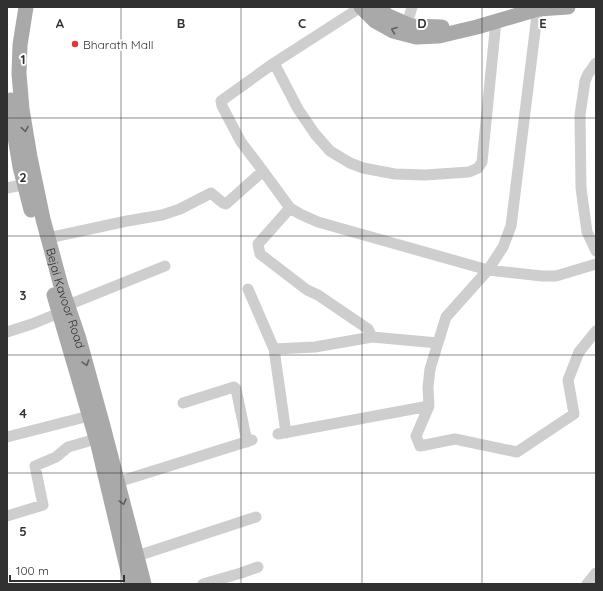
<svg xmlns="http://www.w3.org/2000/svg" width="603" height="591" font-family="Quicksand,sans-serif">
  <style>
    .lines { fill: none; stroke-linecap: round; stroke-linejoin: round }
    .minor { stroke: #cecece; stroke-width: 11 }
    .major { stroke: #a9a9a9; stroke-width: 15 }
    .oneway { stroke: #616161 }
    .grid { fill: none; stroke: #313131; stroke-width: 1; stroke-opacity: 0.55 }
    .poi-dot { fill: #e9323b; stroke: #fff; stroke-width: 1.5 }
    .labels { text-anchor: middle; dominant-baseline: central; stroke-width: 4; stroke-linejoin: round; paint-order: stroke }
    .poi-label { font-size: 12px; fill: #313131; stroke: #fff; text-anchor: start }
    .street-label { font-size: 12px; fill: #313131; stroke: #fff }
    .grid-label { font-size: 13px; text-anchor: middle; font-weight: bold; fill: #313131; stroke: #fff; stroke-width: 4; stroke-linejoin: round; paint-order: stroke }
  </style>
  <rect width="100%" height="100%" fill="#fff"/>
  <g class="lines">
    <path class="minor" d="M361 7 274 63 221 101 222 106 241 142 263 171 282 197 290 208 300 214 318 222 488 270 542 276H556L596 264
      M538 7 511 226 503 247 488 270 446 317 430 369 428 387 429 406 416 436 420 446 455 439 517 452 574 414 568 380 579 352 596 331
      M407 24 412 7
      M274 63 298 109 315 134 330 151 350 163 363 168 395 174 425 175 469 172 478 168 482 162 496 21
      M596 63 588 74 585 81 580 115 581 188 587 232 596 251
      M7 188 32 183
      M290 208 258 244 260 254 307 290 318 295 368 329 372 337
      M48 238 127 221 162 215 180 209 211 193 223 203 226 204 263 171
      M248 289 274 349 286 433
      M68 305 165 266
      M7 332 32 324 59 313
      M274 349 315 347 372 337 438 343
      M183 403 234 387 236 389 247 442
      M278 434 429 406
      M7 437 89 416
      M118 482 252 440
      M7 516 43 505 35 466 56 457 68 447 96 439
      M137 556 256 517
      M203 584 241 573 258 567
      M587 584 596 573"/>
    <g class="major">
      <path id="s1" d="M26 7 20 45 19 74 22 109 30 157 43 219 61 286 79 339 103 426 144 584"/>
      <path d="M361 7 375 21 393 31 416 37 439 36 477 27 538 9 568 7"/>
      <path d="M378 7 388 16 411 26 442 27"/>
      <path d="M11 100 14 131 20 167 31 210"/>
      <path d="M54 295 98 445 131 584"/>
    </g>
  </g>
  <defs><path id="oneway-chevron" d="M-2-3.5L2.5 0L-2 3.5" fill="none" stroke-width="1.6" stroke-linecap="round" stroke-linejoin="round"/></defs>
  <g class="oneway">
    <use href="#oneway-chevron" transform="translate(394 30) rotate(-159)"/>
    <use href="#oneway-chevron" transform="translate(25 129) rotate(81)"/>
    <use href="#oneway-chevron" transform="translate(86 363) rotate(74)"/>
    <use href="#oneway-chevron" transform="translate(123 502) rotate(75)"/>
  </g>
  <path class="grid" d="M121 7V584M241 7V584M362 7V584M482 7V584M7 118H596M7 236H596M7 355H596M7 473H596"/>
  <circle class="poi-dot" cx="75" cy="44" r="4"/>
  <g class="labels">
    <g class="poi-label">
      <text x="83" y="44">Bharath Mall</text>
    </g>
    <g class="street-label">
      <text stroke="none"><textPath href="#s1" startOffset="297">Bejai Kavoor Road</textPath></text>
    </g>
  </g>
  <g class="grid-label">
    <text x="60" y="28">A</text>
    <text x="181" y="28">B</text>
    <text x="302" y="28">C</text>
    <text x="422" y="28">D</text>
    <text x="543" y="28">E</text>
    <text x="23" y="64">1</text>
    <text x="23" y="182">2</text>
    <text x="23" y="300">3</text>
    <text x="23" y="418">4</text>
    <text x="23" y="536">5</text>
  </g>
  <rect width="603" height="591" fill="none" stroke="#313131" stroke-width="16"/>
  <path d="M10 575v6h114v-6" fill="none" stroke="#313131" stroke-width="2"/>
  <text x="16" y="575" font-size="12" fill="#313131" stroke="#ffffff" stroke-width="3" paint-order="stroke">100 m</text>
</svg>
